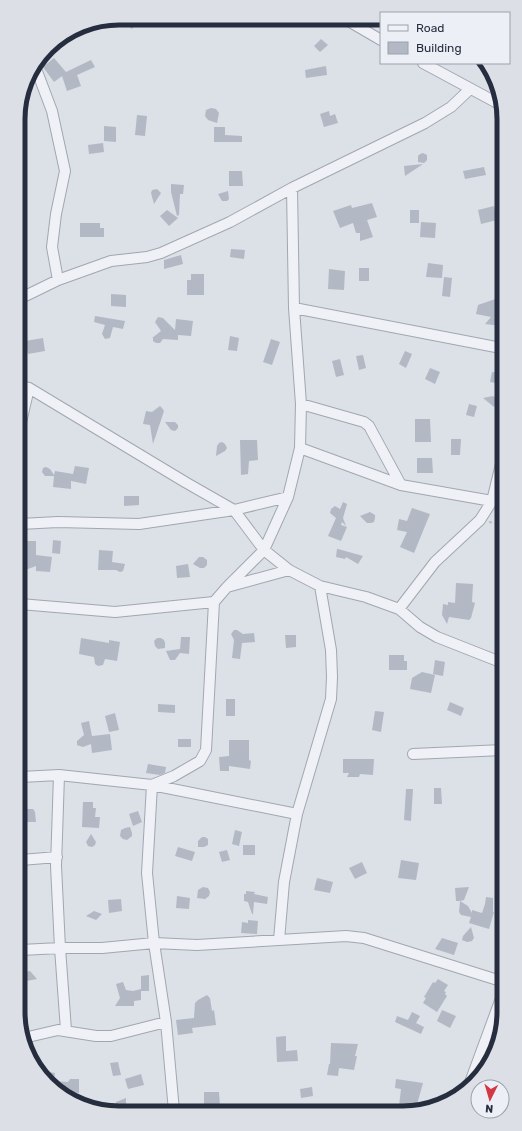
<svg xmlns="http://www.w3.org/2000/svg" width="522" height="1131" font-family="Rubik,sans-serif">
  <style>
    .building { fill: #b3b9c4 }
    .lines { fill: none; stroke-linecap: round; stroke-linejoin: round }
    .minor-casing { stroke: #a1a7b1; stroke-width: 12 }
    .path { stroke: #babec6; stroke-width: 2; stroke-dasharray: 3 3; stroke-linecap: butt }
    .minor { stroke: #eff1f6; stroke-width: 10 }
    .rim { fill: none; stroke: #252d3e; stroke-width: 5 }
  </style>
  <rect width="100%" height="100%" fill="#dce0e7"/>
  <path class="building" d="M119 18H141L132 29Z
    M321 39 328 45 320 52 314 46Z
    M54 58 66 72 91 60 95 67 77 75 81 86 67 91 62 76 54 82 43 67Z
    M326 66 327 75 306 78 305 70Z
    M211 108 216 109 219 113 217 123 208 120 205 116 206 110Z
    M329 111 330 116 335 114 338 123 324 127 320 114Z
    M137 115 147 116 145 136 135 135Z
    M104 126 116 127V142L104 141Z
    M214 127H225V135L242 136V142H214Z
    M103 143 104 152 89 154 88 145Z
    M423 153 427 155V160L424 163 418 162V156L420 154Z
    M423 164 405 176 404 166Z
    M484 167 486 175 465 179 463 171Z
    M229 171H242L243 186H229Z
    M171 184 184 185 183 194H180L179 215 177 216 171 192Z
    M157 189 161 193 154 204 151 193 152 190Z
    M228 191 229 199 227 201H222L218 194Z
    M372 203 377 217 367 220 373 237 360 241V233H356L353 223 340 228 333 211 351 205 352 208Z
    M494 206 497 220 481 224 478 210Z
    M167 210 178 218 169 226 160 216Z
    M410 210H419V223H410Z
    M421 222 436 223 435 238 420 237Z
    M80 223H100V228H104V237H80Z
    M231 249 245 250 244 259 230 257Z
    M181 255 183 264 164 269V260Z
    M428 263 443 265 442 278 426 277Z
    M359 268H369V281H359Z
    M329 269 345 271 344 290 328 289Z
    M191 274H204V295H187V280H191Z
    M444 277 452 278 450 297 442 296Z
    M111 294 126 295V307L111 306Z
    M501 297V326L485 324 491 317 476 314 478 305Z
    M95 316 125 321 123 329 113 327 110 338 105 339 102 334 105 325 94 322Z
    M158 317 163 318 175 330 176 319 193 321 191 336 178 335V340L163 339 160 343H156L153 341V338H152L161 331 155 322Z
    M230 336 239 338 237 351 228 350Z
    M43 338 45 351 28 354 25 341Z
    M271 339 280 342 272 365 263 362Z
    M405 351 412 354 406 368 399 364Z
    M363 355 366 368 359 370 356 356Z
    M340 359 344 375 336 377 332 361Z
    M430 368 440 372 435 384 425 379Z
    M492 372 501 373 502 384 490 382Z
    M493 396 496 398 497 402 494 407 483 398Z
    M469 404 477 406 474 417 466 415Z
    M160 406 162 408 164 411 153 444 150 425 143 424 146 411 152 412Z
    M415 419H430L431 442H415Z
    M165 422H175L178 425V428L175 431 171 430Z
    M451 439H461L460 455H451Z
    M240 440H257L258 460 249 461 248 474 241 475Z
    M222 442 225 444 227 448 225 451 216 456 217 446 219 443Z
    M417 458H432L433 473H417Z
    M75 466 89 468 86 484 71 481V489L53 487 54 476H45L42 472 43 468 46 467 50 469 54 475 55 471 73 474Z
    M124 496H139V505L124 506Z
    M343 502 347 504 343 518 346 526 342 522 341 525 347 527 341 541 328 536 336 518 330 513 331 509 335 506 340 509Z
    M412 508 430 514 414 553 400 547 407 532 397 530 399 519 407 521Z
    M370 512 375 515V518L374 522 371 523H367L360 516Z
    M53 540 61 541 60 554 52 553Z
    M27 541H36V555L52 557 50 572 36 571V566L20 572V564L27 560Z
    M337 549H338L363 556 358 564 346 557 345 559 336 557Z
    M99 550 113 551 112 562 125 564 123 571 120 572 116 570H98Z
    M199 557H203L207 560V565L204 568H200L193 564Z
    M188 564 190 577 177 578 176 566Z
    M456 583 473 584 472 602 475 603 471 618 469 620 449 617 447 624 442 615 443 604 448 605V602L455 603Z
    M234 630H237L243 634 254 633 255 642 242 643 240 659 232 658 234 640 231 634Z
    M285 635H296V647L286 648Z
    M181 637H190L189 654 180 653 175 660H170L166 651 180 649Z
    M81 638 109 643V640L120 642 117 661 105 659 103 665 98 666 95 664 94 657 79 654Z
    M157 638H161L164 640 165 643V648L158 649 155 646 154 641Z
    M389 655H404V661H407V670H389Z
    M435 660 445 662 443 676 433 674Z
    M422 672 435 675 431 693 410 689 412 678Z
    M226 699H235V716H226Z
    M450 702 464 708 461 716 447 710Z
    M158 704 175 705V713L158 712Z
    M375 711 384 712 381 732 372 730Z
    M115 713 119 730 109 732 105 716Z
    M89 721 92 736 110 734 112 750 92 753 91 744 83 747 77 745V741L84 735 81 723Z
    M178 739H191V747H178Z
    M229 740H249V760L251 761 250 769 229 766V771H220L219 757 229 756Z
    M343 759H374L373 775 360 774 359 777H347L349 773H343Z
    M148 764 166 767 165 773 160 775 146 773Z
    M434 788H441L442 804H434Z
    M406 789H413L411 821 404 820Z
    M83 802H93V808H96L95 817H100L99 828 82 827Z
    M21 809H33L35 812 36 822H21Z
    M138 811 142 822 133 826 129 814Z
    M130 827 132 833V836L127 840 123 839 120 836 121 830 125 828Z
    M235 830 242 832 239 846 232 844Z
    M91 834 96 842 95 845 92 847 88 846 86 842Z
    M202 837H205L208 839V845L204 847H198V841Z
    M243 845H255V855H243Z
    M178 847 195 852 192 861 175 856Z
    M227 850 230 860 222 862 219 852Z
    M401 860 419 863 416 880 398 878Z
    M362 862 367 873 355 879 349 868Z
    M317 878 333 882 330 893 314 890Z
    M203 887 208 888 210 892 209 896 205 899 197 898 198 890Z
    M469 887 464 900 460 901 468 906 472 913V910L482 913 485 904 486 897 493 898V912H494L489 929 469 923 471 917 461 915 459 912 460 901H456L455 888Z
    M246 891 255 892 254 894 268 897 267 904 254 902 253 914H252L248 902 244 901V894H246Z
    M177 896 190 898 189 909 176 908Z
    M121 899 122 911 109 913 108 900Z
    M94 911 102 914 96 920 86 916Z
    M248 920 258 921 257 934 241 933 242 922 248 923Z
    M471 927 474 938 472 941 467 942 462 940 463 936Z
    M442 938 458 943 454 955 435 949Z
    M30 971 37 979 21 982V973Z
    M149 975V991H141V1000L134 1001V1006H115L120 998 116 984 123 982 126 990 133 991 141 989V976Z
    M438 979 448 985 444 991 446 992 445 994 447 996 437 1012 423 1003 426 998 424 997 433 982 435 983Z
    M207 995 210 998 212 1011 214 1010 216 1025 192 1028 193 1033 178 1035 176 1020 194 1018 195 1003 198 1000Z
    M442 1010 456 1016 450 1028 437 1021Z
    M412 1012 420 1016 416 1023 424 1027 421 1034 395 1022 397 1016 408 1020Z
    M286 1036V1051L297 1050 298 1061 277 1062 276 1037Z
    M331 1043 358 1044 355 1056H357L354 1070 339 1068 338 1076 327 1075 329 1064H330Z
    M118 1062 121 1075 113 1076 110 1063Z
    M42 1071 55 1073 54 1081 68 1082 70 1079H79V1093L62 1092 52 1088Z
    M141 1074 144 1085 128 1089 125 1079Z
    M396 1079 423 1083 416 1108 399 1106 401 1089 395 1088Z
    M312 1087 313 1096 301 1098 300 1089Z
    M204 1092H219L220 1106H204Z
    M126 1098V1110L116 1111V1102Z"/>
  <g class="lines">
    <defs>
      <path id="minor" d="M345 19 381 40
        M423 63 501 105
        M35 66 52 111 65 171 56 214 52 247 58 280
        M19 299 58 280 111 261 147 257 161 253 230 222 292 188 425 123 451 107 470 89
        M294 308 501 348
        M19 386 29 388 185 482 234 510 264 550 289 570 320 586 366 597 399 609 420 627 437 637 503 663
        M301 404 364 422 369 426 401 485
        M19 431 29 388
        M300 448 401 485 492 501
        M20 524 58 522 139 524 234 510 288 497
        M227 587 264 550 288 497 300 448 301 404 294 308 292 188
        M20 604 115 612 214 602
        M399 609 435 562 480 520 492 501 502 460
        M413 754 503 750
        M59 775 56 866 60 948 66 1030
        M21 777 59 775 152 785 297 814
        M21 860 57 857
        M279 940 284 882 297 814 331 699 332 677 331 650 320 586
        M21 950 60 948H102L154 943 197 945 346 936 364 938 504 982
        M23 1040 28 1037 58 1030 96 1036H111L166 1022
        M469 1085 504 990
        M174 1111 166 1022 154 943 147 873 152 785 174 776 200 761 206 750 214 602 227 587 289 570"/>
    </defs>
    <use href="#minor" class="minor-casing"/>
    <path class="path" d="M489 522 502 524"/>
    <use href="#minor" class="minor"/>
  </g>
  <path d="M0 0H522V1131H0ZM119 25H403A94 94 0 0 1 497 119V1012A94 94 0 0 1 403 1106H119A94 94 0 0 1 25 1012V119A94 94 0 0 1 119 25Z" fill="#dcdfe6" fill-rule="evenodd"/>
  <path class="rim" d="M119 25H403A94 94 0 0 1 497 119V1012A94 94 0 0 1 403 1106H119A94 94 0 0 1 25 1012V119A94 94 0 0 1 119 25Z"/>
  <rect x="380" y="12" width="130" height="52" fill="#eceff5" stroke="#9ca1ac"/>
  <rect x="388" y="25" width="20" height="6" fill="#eff1f6" stroke="#9ca1ac"/>
  <text x="416" y="32" font-size="12" fill="#252d3e">Road</text>
  <rect x="388" y="42" width="20" height="12" fill="#b3b9c4" stroke="#9ca1ac"/>
  <text x="416" y="52" font-size="12" fill="#252d3e">Building</text>
  <g transform="translate(490 1099) rotate(185)"><circle r="19" fill="#eceff5" stroke="#9ca1ac"/>
  <path d="M0-3L7 15L0 10L-7 15Z" fill="#d53845"/>
  <text y="-6" font-size="11" font-weight="bold" text-anchor="middle" fill="#252d3e">N</text>
  </g>
</svg>
